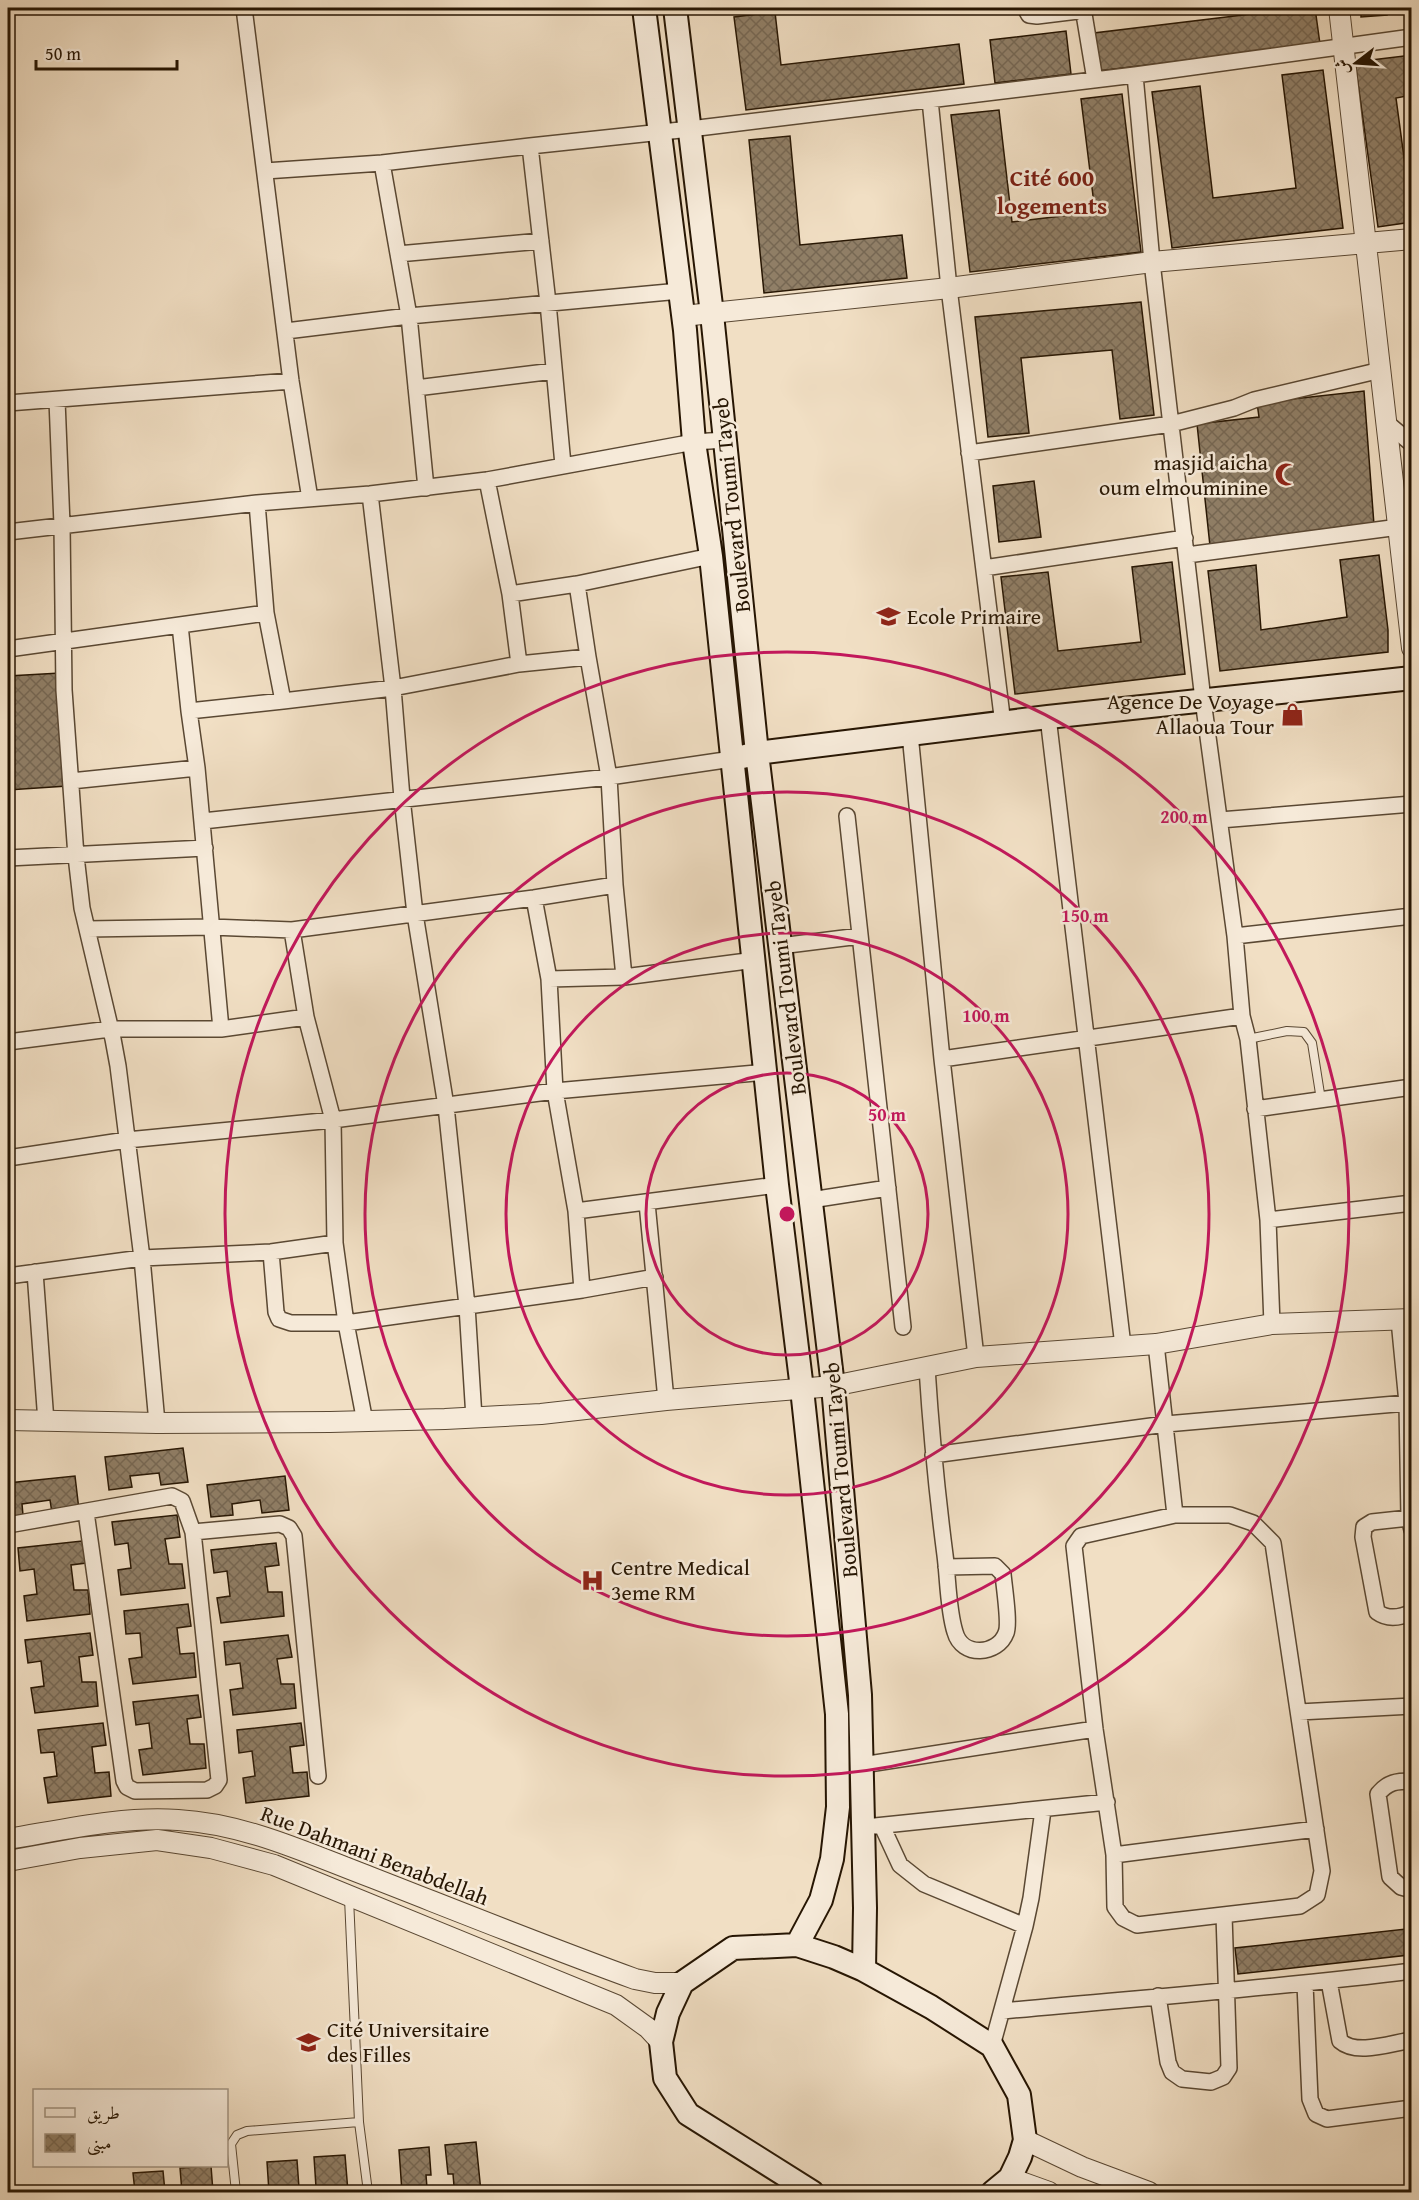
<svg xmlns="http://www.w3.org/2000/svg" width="1419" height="2200" font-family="'Gentium Book Plus',Amiri,serif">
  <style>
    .building { fill: url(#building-cross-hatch); stroke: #271603; stroke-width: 1.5 }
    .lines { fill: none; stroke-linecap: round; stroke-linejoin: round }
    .service-casing { stroke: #5a4833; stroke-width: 10 }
    .minor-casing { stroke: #5a4833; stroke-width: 18 }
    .tertiary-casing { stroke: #5a4833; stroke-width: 22 }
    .secondary-casing { stroke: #271603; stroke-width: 26 }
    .service { stroke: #f6ead9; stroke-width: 8 }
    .minor { stroke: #f6ead9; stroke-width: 15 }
    .tertiary { stroke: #f6ead9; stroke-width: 20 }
    .secondary { stroke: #f6ead9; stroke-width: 22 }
    .ring { fill: none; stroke: #c2185b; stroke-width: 3 }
    .labels { text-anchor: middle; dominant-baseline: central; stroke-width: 5; stroke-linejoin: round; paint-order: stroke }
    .poi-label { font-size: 22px; fill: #271603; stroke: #f6ead9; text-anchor: start }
    .street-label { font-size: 22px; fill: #271603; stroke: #f6ead9 }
    .neighbourhood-label { font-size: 24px; font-weight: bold; fill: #7a1f14; stroke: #f6ead9 }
    .centre { fill: #c2185b; stroke: #f6ead9; stroke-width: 3 }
    .ring-label { font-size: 18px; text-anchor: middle; font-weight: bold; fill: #c2185b; stroke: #f6ead9; stroke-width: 5; stroke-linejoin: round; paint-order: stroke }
  </style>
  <defs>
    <pattern id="building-cross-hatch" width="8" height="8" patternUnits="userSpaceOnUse" patternTransform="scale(1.5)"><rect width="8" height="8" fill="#907f67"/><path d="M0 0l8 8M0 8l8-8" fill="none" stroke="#766753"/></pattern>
  </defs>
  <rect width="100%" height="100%" fill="#f1dfc4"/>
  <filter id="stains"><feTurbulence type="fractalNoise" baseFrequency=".00333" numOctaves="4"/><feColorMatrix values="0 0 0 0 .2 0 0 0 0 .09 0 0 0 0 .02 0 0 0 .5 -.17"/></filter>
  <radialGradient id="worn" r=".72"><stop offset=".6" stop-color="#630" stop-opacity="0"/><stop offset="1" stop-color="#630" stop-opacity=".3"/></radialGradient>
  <path class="building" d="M1277 8H1315L1320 44 1098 71 1094 33 1277 11Z
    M1361 8H1387V15L1361 17Z
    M775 12 781 65 959 44 964 84 746 110 734 17Z
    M1066 31 1071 74 995 83 990 40Z
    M1412 55V95L1396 98 1408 187H1412V222L1378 227 1355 62Z
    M1323 70 1343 228 1172 248 1152 92 1200 86 1213 198 1296 188 1282 75Z
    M1122 94 1141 252 970 272 951 115 999 110 1012 222 1095 212 1081 99Z
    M790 136 800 245 902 235 907 278 764 293 749 140Z
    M1141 302 1154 415 1120 419 1112 350 1021 358 1029 433 988 437 975 317Z
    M1364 391 1374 525 1210 546 1197 424 1259 417 1257 403Z
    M1034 481 1041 537 999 542 993 486Z
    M1379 555 1388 630V652L1220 671 1208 571 1256 565 1261 630 1347 617 1340 560Z
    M1172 562 1185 674 1015 694 1001 577 1048 572 1058 651 1141 642 1132 567Z
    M60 673 67 786 8 790V676Z
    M183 1448 188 1482 161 1485 159 1473 130 1476 132 1487 109 1490 105 1457Z
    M75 1476 79 1510 52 1513 50 1500 22 1504 23 1515 8 1517V1483Z
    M285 1476 289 1510 262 1513 260 1500 232 1504 233 1515 211 1517 207 1485Z
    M177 1515 180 1537 165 1539 169 1564H182L185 1588 121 1595 118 1570 131 1568 128 1543 115 1545 112 1522Z
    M82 1541 86 1563 71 1565 74 1590H88L90 1614 27 1621 24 1596 37 1594 34 1569 20 1571 18 1548Z
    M276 1543 279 1565 265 1567 268 1592H282L284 1616 221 1623 217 1598 230 1596 227 1571 214 1573 211 1550Z
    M188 1604 191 1626 177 1628 180 1654 194 1653 196 1677 133 1684 129 1659 142 1657 140 1633 126 1634 124 1611Z
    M90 1633 93 1655 79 1657 82 1682H96L98 1706 35 1713 31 1688 44 1686 41 1661 28 1663 25 1640Z
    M288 1635 292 1657 277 1659 281 1684H294L296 1708 233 1715 230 1690 243 1688 240 1663 226 1665 224 1642Z
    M198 1695 201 1717 187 1719 190 1744H204L206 1768 143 1775 139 1750 152 1748 149 1723 136 1725 133 1702Z
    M103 1723 106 1745 92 1747 95 1773 109 1772 111 1796 48 1803 44 1778 57 1776 54 1752 41 1753 38 1730Z
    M301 1723 304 1745 290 1747 293 1773 307 1772 309 1796 246 1803 243 1778 255 1776 252 1751 239 1753 237 1730Z
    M1406 1929 1409 1955 1238 1974 1235 1948Z
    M476 2142 481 2192H402L399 2150 429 2147 431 2175H426L427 2188 454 2186 453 2174H448L445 2145Z
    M345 2155 348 2192H322L321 2186 316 2187 314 2157Z
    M297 2160 299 2188H294L295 2192H269L267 2162Z
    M211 2166 213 2192H182L180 2168Z
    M163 2171 165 2192H135L133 2173Z"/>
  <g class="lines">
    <defs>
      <path id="service" d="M1248 1039 1287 1031 1304 1032 1312 1043 1321 1100
        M349 1898 359 2122 368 2192
        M236 2192 231 2144 237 2135 247 2131 359 2122"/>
      <path id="minor" d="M244 8 291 381 310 499
        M1025 8 1029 15 1037 16 1078 11 1084 14 1095 80
        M1135 75 1152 262 1203 700 1235 936 1242 1016 1248 1039 1268 1220 1272 1324
        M930 100 949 288 1003 724
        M382 163 409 316 426 488
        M265 171 382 163 530 146
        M398 254 541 241
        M286 331 409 316 680 291
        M416 388 554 371
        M57 400 62 525 64 690 76 856 82 908 113 1039 118 1066 142 1258 157 1423
        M8 403 291 381
        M1387 423 1412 444
        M969 453 1171 424 1234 408 1254 400 1381 370
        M563 465 548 303 530 146 690 129 1135 75 1412 37
        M487 480 510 594 519 664
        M370 494 393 688 402 798 415 914 446 1106 467 1306 474 1418
        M257 503 266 613 283 701 393 688 519 664 588 657 609 777 615 885 534 898 292 930 306 1017 333 1120 335 1243 346 1323 582 1290 576 1211
        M8 532 257 503 370 494 487 480 694 442 725 440
        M1187 555 1399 527
        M984 568 1185 538
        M577 584 588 657
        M510 594 577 584 711 556
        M266 613 180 625 189 711 283 701
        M8 649 180 625
        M189 711 197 768 221 1029
        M1048 717 1123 1346
        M910 734 942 1059 976 1357
        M71 781 197 768
        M847 816 903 1327
        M1220 820 1412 804
        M203 821 609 777 732 759
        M8 858 205 848
        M615 885 624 977 755 960
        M534 898 549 979
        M87 929 211 927 292 930
        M1235 936 1412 916
        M780 946 860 936
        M624 977 549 979 555 1091 576 1211 777 1185
        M8 1042 110 1029H221L306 1017
        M942 1059 1242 1016
        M1255 1109 1412 1087
        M8 1158 127 1140 333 1120 555 1091 766 1072
        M811 1200 888 1188
        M647 1203 666 1400
        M1268 1220 1412 1203
        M271 1252 276 1312 279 1319 291 1323H346L365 1422
        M35 1272 46 1422
        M8 1276 142 1258 271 1252 335 1243
        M582 1290 655 1277
        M1399 1320 1407 1403 1409 1518 1412 1530
        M1156 1344 1175 1515
        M927 1368C931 1431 937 1493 945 1555 948 1578 948 1610 955 1632 962 1658 998 1655 1006 1633 1010 1624 1004 1586 1003 1574L995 1566 946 1567
        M933 1455 1166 1424 1407 1403
        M1175 1515H1230L1253 1523 1273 1543 1322 1871 1317 1895 1300 1906 1137 1925 1123 1918 1115 1907 1114 1855 1095 1729 1074 1546 1081 1536Z
        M1409 1518 1372 1522 1364 1527 1363 1537 1377 1612C1388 1620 1400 1618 1412 1612
        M8 1525 172 1496 182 1501 193 1532 219 1780 215 1786 207 1790 135 1791 127 1787 124 1781 86 1512
        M193 1532 280 1524 289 1528 294 1536 318 1776
        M1299 1712 1412 1706
        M862 1765 1095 1729
        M1412 1781C1396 1781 1388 1782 1378 1794L1390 1877 1401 1887 1412 1890
        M875 1826 1107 1802
        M882 1826 900 1865 924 1884 1025 1926 1031 1898 1043 1810
        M1114 1855 1316 1829
        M1329 1981 1340 2041C1357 2056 1391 2043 1412 2040
        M1305 1984 1310 2099 1316 2114 1327 2119 1412 2108
        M1158 1996 1168 2062 1172 2072 1182 2079 1211 2082 1223 2077 1229 2068 1224 1915
        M1003 2011C1139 1998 1276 1988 1412 1971
        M992 2046 1025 1926"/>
      <path id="tertiary" d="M1339 8 1412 648
        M683 316 949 288 1152 262 1412 239
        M8 1420 157 1423 330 1422 445 1419 541 1414 666 1400 833 1386 976 1357 1156 1344 1272 1324 1412 1319
        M8 1839C63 1830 121 1816 178 1820 247 1824 309 1854 373 1878 460 1912 547 1947 635 1979L655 1983H682
        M8 1861 80 1848 157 1840 211 1848 274 1865 616 2005 648 2028 661 2042
        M1025 2140 1082 2167 1149 2192
        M1010 2178 1049 2192"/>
      <path id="secondary" d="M644 8 685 330 694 442 711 556 777 1185 802 1389 837 1714 838 1807 832 1859 821 1900 797 1945
        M675 8 712 314 757 753 833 1386 860 1695 865 1908 864 1970
        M742 757 757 753 1048 717 1412 678
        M812 2192 688 2114 665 2078 661 2042 668 2013 682 1983 733 1948 797 1945 834 1957 864 1970 931 2007 992 2046 1019 2095 1025 2140 1020 2157 1010 2178 993 2192"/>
    </defs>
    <use href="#service" class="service-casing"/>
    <use href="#minor" class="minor-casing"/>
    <use href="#tertiary" class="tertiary-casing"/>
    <use href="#secondary" class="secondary-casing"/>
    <use href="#service" class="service"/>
    <use href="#minor" class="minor"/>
    <use href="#tertiary" class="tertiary"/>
    <use href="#secondary" class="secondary"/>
  </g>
  <g class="ring">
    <circle cx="787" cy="1214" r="141"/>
    <circle cx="787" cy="1214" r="281"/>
    <circle cx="787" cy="1214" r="422"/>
    <circle cx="787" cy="1214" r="562"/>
  </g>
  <defs>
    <symbol id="mosque-bare" viewBox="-9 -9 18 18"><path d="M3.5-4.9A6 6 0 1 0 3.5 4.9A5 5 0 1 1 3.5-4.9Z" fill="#8f2418" stroke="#f6ead9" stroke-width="2.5" paint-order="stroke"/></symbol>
    <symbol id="school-bare" viewBox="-9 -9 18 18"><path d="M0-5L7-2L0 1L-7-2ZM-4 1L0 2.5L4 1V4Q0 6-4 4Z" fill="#8f2418" stroke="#f6ead9" stroke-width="2.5" paint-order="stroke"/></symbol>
    <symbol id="shop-bare" viewBox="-9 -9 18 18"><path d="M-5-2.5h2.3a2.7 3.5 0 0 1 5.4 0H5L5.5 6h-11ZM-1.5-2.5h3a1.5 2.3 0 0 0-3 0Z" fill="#8f2418" stroke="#f6ead9" stroke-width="2.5" paint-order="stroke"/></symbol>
    <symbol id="hospital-bare" viewBox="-9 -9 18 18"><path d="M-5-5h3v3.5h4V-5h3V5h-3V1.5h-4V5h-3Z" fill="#8f2418" stroke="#f6ead9" stroke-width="2.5" paint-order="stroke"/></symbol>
    <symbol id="university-bare" viewBox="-9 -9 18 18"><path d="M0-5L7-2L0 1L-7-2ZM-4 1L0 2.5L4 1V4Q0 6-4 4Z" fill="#8f2418" stroke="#f6ead9" stroke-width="2.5" paint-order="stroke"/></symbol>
  </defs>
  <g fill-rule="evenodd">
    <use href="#mosque-bare" x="1270" y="458" width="33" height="33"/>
    <use href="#school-bare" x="872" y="600" width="33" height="33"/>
    <use href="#shop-bare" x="1276" y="698" width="33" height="33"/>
    <use href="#hospital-bare" x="576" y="1564" width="33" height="33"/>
    <use href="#university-bare" x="292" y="2026" width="33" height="33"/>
  </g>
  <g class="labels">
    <g class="poi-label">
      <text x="1268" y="462" text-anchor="end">masjid aicha<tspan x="1268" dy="25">oum elmouminine</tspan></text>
      <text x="907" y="616">Ecole Primaire</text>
      <text x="1274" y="701" text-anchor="end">Agence De Voyage<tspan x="1274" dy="25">Allaoua Tour</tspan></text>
      <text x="611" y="1567">Centre Medical<tspan x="611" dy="25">3eme RM</tspan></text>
      <text x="327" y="2029">Cité Universitaire<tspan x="327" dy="25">des Filles</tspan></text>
    </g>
    <g class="street-label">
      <text transform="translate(731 505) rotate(-96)">Boulevard Toumi Tayeb</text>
      <text transform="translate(785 988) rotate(-97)">Boulevard Toumi Tayeb</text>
      <text transform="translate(840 1470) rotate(-95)">Boulevard Toumi Tayeb</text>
      <text transform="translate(375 1855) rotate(21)">Rue Dahmani Benabdellah</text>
    </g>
    <g class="neighbourhood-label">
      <text x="1052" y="177">Cité 600<tspan x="1052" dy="28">logements</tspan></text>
    </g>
  </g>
  <circle cx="787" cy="1214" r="9" class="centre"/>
  <g class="ring-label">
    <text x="1184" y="823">200 m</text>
    <text x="1085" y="922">150 m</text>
    <text x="986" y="1022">100 m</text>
    <text x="887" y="1121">50 m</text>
  </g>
  <rect width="1419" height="2200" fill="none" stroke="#f1dfc4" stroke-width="30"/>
  <rect x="9" y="9" width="1401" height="2182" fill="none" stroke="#271603" stroke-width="3"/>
  <rect x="15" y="15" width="1389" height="2170" fill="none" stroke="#271603" stroke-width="1.5"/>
  <rect x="33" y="2089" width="195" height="78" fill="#f6ead9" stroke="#a39583" stroke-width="1.5"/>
  <rect x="45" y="2108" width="30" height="9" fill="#f6ead9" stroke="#a39583" stroke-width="1.5"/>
  <text x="87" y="2119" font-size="18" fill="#271603">طريق</text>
  <rect x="45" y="2134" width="30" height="18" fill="url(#building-cross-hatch)" stroke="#a39583" stroke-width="1.5"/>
  <text x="87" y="2149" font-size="18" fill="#271603">مبنى</text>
  <g transform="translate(1356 63) rotate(253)" stroke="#f6ead9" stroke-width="4.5" paint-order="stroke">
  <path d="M0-4.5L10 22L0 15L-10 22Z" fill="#271603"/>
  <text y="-9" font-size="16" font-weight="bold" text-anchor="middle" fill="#271603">ش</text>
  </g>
  <path d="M36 60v9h141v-9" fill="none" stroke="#271603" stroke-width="3"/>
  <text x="45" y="60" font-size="18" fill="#271603" stroke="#f6ead9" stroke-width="4.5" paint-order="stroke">50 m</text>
  <rect width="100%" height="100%" filter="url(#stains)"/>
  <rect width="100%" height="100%" fill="url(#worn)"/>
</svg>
